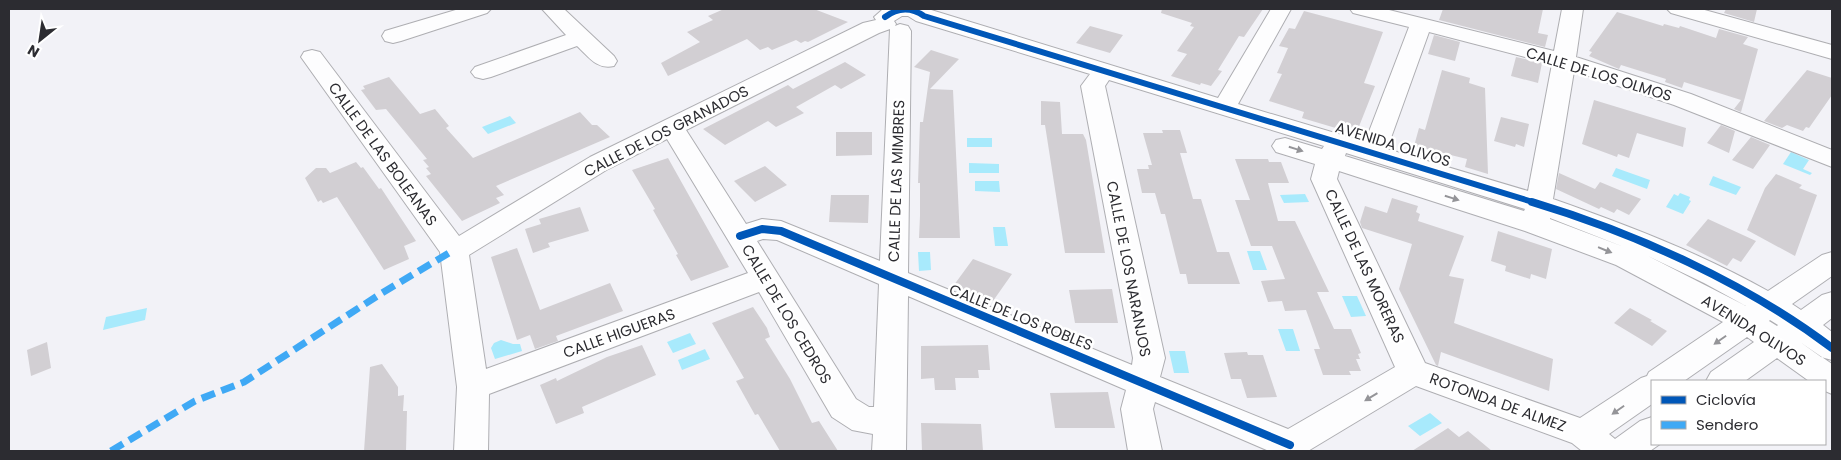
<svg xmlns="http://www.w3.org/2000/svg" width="1841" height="460" font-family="Poppins,sans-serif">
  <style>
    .water { fill: #a8eafc }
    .building { fill: #d2cfd3 }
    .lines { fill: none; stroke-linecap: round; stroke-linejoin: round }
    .minor-casing { stroke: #aeaeb2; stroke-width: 2 }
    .minor { fill: #fdfdfe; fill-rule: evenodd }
    .quiet { stroke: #3fa9f5; stroke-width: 7; stroke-dasharray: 14 7; stroke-linecap: butt }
    .cycleway-far1-casing { stroke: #fff; stroke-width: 9 }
    .cycleway-casing { stroke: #fff; stroke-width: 11 }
    .cycleway-far1 { stroke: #0057b8; stroke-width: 6 }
    .cycleway { stroke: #0057b8; stroke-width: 8 }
    .oneway { fill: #949498 }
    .labels { text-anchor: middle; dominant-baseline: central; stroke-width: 5; stroke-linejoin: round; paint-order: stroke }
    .street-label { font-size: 15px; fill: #2c2c31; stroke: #fff }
  </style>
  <rect width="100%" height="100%" fill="#f2f2f7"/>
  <path class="water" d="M510 116 516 123 488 134 482 127Z
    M967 138H992V147H967Z
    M1791 152 1809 160 1803 169 1812 173 1810 175 1783 164Z
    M969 163 999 164V173H969Z
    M1616 168 1650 180 1647 189 1612 176Z
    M1713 176 1741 187 1736 195 1709 185Z
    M975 181H999L1000 192 975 191Z
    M1680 193 1690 197 1689 200 1691 201 1683 214 1666 207 1674 194 1678 196Z
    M1305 194 1309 202 1284 203 1280 195Z
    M993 227H1005L1008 246H995Z
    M1247 251H1260L1267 270H1253Z
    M918 252H930L931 270 919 271Z
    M1342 296H1357L1366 316 1351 317Z
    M147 308 145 320 103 330 106 317Z
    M1278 329H1293L1300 351H1286Z
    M690 333 696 344 673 353 667 342Z
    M501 340 513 344H520L522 351 495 359 491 348 494 343Z
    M705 349 710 359 682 370 678 360Z
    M1169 351H1185L1189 373H1174Z
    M1430 413 1442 423 1420 436 1408 426Z"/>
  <path class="building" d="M724 9H814L848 22 808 42 805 41 801 43 796 40 772 50 768 47 760 50 747 39 668 76 661 63 700 42 687 32 713 20 708 16Z
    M1162 9H1263L1244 37 1239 36 1218 70 1222 71 1211 86 1201 83 1200 85 1171 76 1187 54 1177 51 1194 27 1190 26 1192 23 1161 13Z
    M1443 9H1543L1538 33 1548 35 1545 47 1439 20Z
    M1726 9H1757L1754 22 1724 13Z
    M1304 11 1383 32 1364 83 1375 86 1356 134 1302 118 1304 112 1269 101 1282 74 1277 73 1288 48 1279 46 1289 28 1295 29Z
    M1617 12 1663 26 1664 24 1679 28 1680 26 1716 38 1719 29 1748 37 1743 44 1758 49 1741 112 1734 109 1741 100 1684 82 1682 88 1665 82 1666 79 1621 65 1619 69 1589 56 1592 52 1589 51Z
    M1090 26 1123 35 1110 53 1076 43Z
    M1434 35 1460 42 1455 61 1428 54Z
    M931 50 959 59 930 89 953 90 960 238H919L920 216V183H918L920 122H923L930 72 914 67Z
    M1516 57 1542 63 1538 83 1511 76Z
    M845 62 866 75 841 89 835 85 796 107 804 113 776 127 768 121 725 145 703 129 788 85 793 89Z
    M1442 70 1470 78 1469 83 1485 88 1488 174 1465 167 1467 159 1414 146 1419 128 1425 130Z
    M1807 70 1832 78V95L1809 128 1806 127 1803 131 1787 125 1782 128 1764 121Z
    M389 77 420 114 435 109 449 126 446 128 473 158 580 112 592 125H597L610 137 496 186 504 195 496 198 500 203 462 221 426 176 431 174 426 168 429 167 423 160 427 159 386 109 376 110 361 90 365 89 363 86Z
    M1594 100 1686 128 1683 147 1637 133 1629 158 1618 154 1617 157 1582 144Z
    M1041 101 1060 102 1062 134H1083L1086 140 1105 253H1065L1045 125H1041Z
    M1501 117 1529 124 1524 147 1516 144 1515 147 1494 141Z
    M1721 125 1735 131 1729 153 1707 143Z
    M1162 130H1180L1187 153H1180L1193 199H1201L1217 252H1229L1240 284H1188L1186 274H1180L1165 214H1161L1155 193H1142L1137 169H1149L1148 165H1152L1143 133H1163Z
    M836 132H872V155L836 156Z
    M1751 137 1770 145 1753 169 1732 160Z
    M668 158 729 267 691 281 676 255 678 254 653 210 655 209 632 170Z
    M1235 159H1268L1269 162H1281L1289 183H1268L1278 221H1295L1329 292H1317L1334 329H1351L1361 353 1358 354 1360 359H1356L1361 371H1349L1351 375H1323L1314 349H1320L1306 310 1285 311 1282 301 1268 302 1261 281 1285 279 1272 246H1251L1235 200H1250Z
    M356 162 361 168 363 167 379 189 381 188 416 241 404 246 409 259 384 270 337 197 323 203 321 200 318 202 305 178 316 168H326L330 173Z
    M765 166 787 185 755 202 734 181Z
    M1559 173 1595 189 1600 182 1641 199 1629 215 1617 209 1614 213 1601 207 1599 209 1556 189Z
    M1776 174 1802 185 1799 188 1817 195 1795 256 1747 230 1765 188Z
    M831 195H869L868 223 829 222Z
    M1392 198 1418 206 1416 212 1420 214 1418 221 1464 236 1449 276 1464 279 1454 323 1553 359 1549 391 1441 352 1438 366 1436 365 1399 289 1412 244 1362 228 1360 222 1365 206 1387 213Z
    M580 207 589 231 548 243 550 247 533 253 525 229 541 224 539 219Z
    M1708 219 1756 241 1741 262 1733 258 1727 266 1686 245Z
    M1498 231 1552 249 1546 279 1531 274 1530 279 1505 271 1506 266 1491 261Z
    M517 248 540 310 610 283 623 311 556 336 558 341 535 349 530 335 517 340 491 257Z
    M973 259 1012 274 993 301 963 290 964 289 954 285Z
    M1112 289 1118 323H1075L1069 290Z
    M753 307 767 328 770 337 765 339 790 379 812 423 819 421 838 451H780L758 414 755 415 736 381 744 378 712 323Z
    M1630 308 1652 320 1650 321 1667 331 1652 346 1614 323Z
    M47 342 51 368 31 376 27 350Z
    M642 345 656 375 582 407 584 413 556 424 540 385 556 378 557 381 607 357Z
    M988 345 990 370H978L979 378H955L956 390H935L934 378 921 379V346Z
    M1247 352 1248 355H1263L1277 397 1247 398 1241 379H1231L1224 353Z
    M382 364 398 387V396L404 395 403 411H407L406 451H364L370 367Z
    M1108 392 1115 428H1055L1050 393Z
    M921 423 981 424 983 451H922Z
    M1448 428 1459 437 1468 431 1492 451H1412Z"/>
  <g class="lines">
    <defs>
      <path id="minor" d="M459 9H491L487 13 401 41 393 43 385 41 382 36 385 31Z
        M542 9H564L614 56 617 61 614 66C597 70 589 57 577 46L491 77 483 79 475 77 471 72 475 67 566 35Z
        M883 9H928L1218 98 1271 9H1291L1238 104 1365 142 1409 27 1353 13 1350 9H1385L1554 51 1562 9H1583L1576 57 1691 94 1832 150V167L1674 105 1574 71 1553 199C1627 225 1700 253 1768 291L1822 255 1832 252V276L1792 304 1801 310 1822 295 1832 292V318L1823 325 1832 332V360L1821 357 1800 342 1832 364V394L1825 391V381H1809L1777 358 1745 381H1706L1711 372 1754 342 1747 337 1684 381H1652V404L1609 434 1615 439 1640 421 1652 417V444H1660L1650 451H1582L1572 443 1416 386 1308 451H1269L1155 402 1153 409 1162 451H1128L1121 409 1126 390 908 296 906 451H872L873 434 852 430 832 417 759 292 489 394 488 451H454L457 387 440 252 301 57 304 52 312 50 320 52 459 236 590 157 863 23 876 20 874 17ZM902 16H908L916 21 1090 74 1081 86 1133 358 1132 365 908 273 911 31 908 26 900 24 895 26 896 24 894 21ZM890 29 880 261 781 221 762 219 746 224 686 130 879 33ZM1429 32 1552 64 1528 191 1387 149ZM1109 80 1324 146 1322 149 1285 138 1276 140 1272 146 1276 152 1315 164 1311 179 1395 367 1288 429 1160 377 1165 358 1105 86ZM667 139 748 273 486 369 469 255 608 169ZM1346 153 1525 209 1524 211 1345 156ZM1339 171 1525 231 1616 265 1723 322 1649 372 1647 376 1641 378 1580 418 1425 363 1337 179ZM1550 218 1624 247 1550 219ZM763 239 777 240 879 284 874 407H869L856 399 757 241ZM1648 256 1704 283 1746 306ZM1770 320 1778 325 1777 326 1769 321Z
        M1667 9H1701L1832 45V59L1671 13Z"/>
    </defs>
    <use href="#minor" class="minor-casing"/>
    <use href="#minor" class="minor"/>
    <path class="quiet" d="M111 451 195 401 244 382 382 293 454 250"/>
    <defs>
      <path id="cycleway-far1" d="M885 17C897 8 911 7 924 16L1536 203"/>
      <path id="cycleway" d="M1532 202C1635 233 1746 283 1832 348
        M740 236 762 229 781 231 1290 445"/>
    </defs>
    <use href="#cycleway-far1" class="cycleway-far1-casing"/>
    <use href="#cycleway" class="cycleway-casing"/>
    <use href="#cycleway-far1" class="cycleway-far1"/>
    <use href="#cycleway" class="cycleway"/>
  </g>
  <defs><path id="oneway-solid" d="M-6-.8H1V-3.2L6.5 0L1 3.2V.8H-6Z" transform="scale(1.25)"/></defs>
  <g class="oneway">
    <use href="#oneway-solid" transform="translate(1296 149) rotate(17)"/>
    <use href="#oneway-solid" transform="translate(1452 198) rotate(17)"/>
    <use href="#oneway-solid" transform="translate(1605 250) rotate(22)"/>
    <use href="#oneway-solid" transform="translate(1720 340) rotate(145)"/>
    <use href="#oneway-solid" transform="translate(1371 397) rotate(149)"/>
    <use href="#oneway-solid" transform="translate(1618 410) rotate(145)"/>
  </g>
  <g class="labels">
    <g class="street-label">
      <text transform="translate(1599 74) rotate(17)">CALLE DE LOS OLMOS</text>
      <text transform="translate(666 131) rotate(-27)">CALLE DE LOS GRANADOS</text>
      <text transform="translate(1393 144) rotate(17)">AVENIDA OLIVOS</text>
      <text transform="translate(383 154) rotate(54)">CALLE DE LAS BOLEANAS</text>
      <text transform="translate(896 181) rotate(-88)">CALLE DE LAS MIMBRES</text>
      <text transform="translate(1365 266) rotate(65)">CALLE DE LAS MORERAS</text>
      <text transform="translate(1129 269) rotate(79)">CALLE DE LOS NARANJOS</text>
      <text transform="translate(787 314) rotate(59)">CALLE DE LOS CEDROS</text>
      <text transform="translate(1021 317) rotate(22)">CALLE DE LOS ROBLES</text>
      <text transform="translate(1754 330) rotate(32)">AVENIDA OLIVOS</text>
      <text transform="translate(619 333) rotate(-20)">CALLE HIGUERAS</text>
      <text transform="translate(1498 402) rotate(20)">ROTONDA DE ALMEZ</text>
    </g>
  </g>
  <rect width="1841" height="460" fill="none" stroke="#2c2c31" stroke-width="20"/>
  <rect x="1651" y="380" width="175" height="65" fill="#ffffff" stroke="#ababad"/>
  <rect x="1661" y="396" width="25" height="8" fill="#0057b8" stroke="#ababad"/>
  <text x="1696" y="405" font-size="15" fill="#2c2c31">Ciclovía</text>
  <rect x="1661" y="421" width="25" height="8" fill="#3fa9f5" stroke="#ababad"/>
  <text x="1696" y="430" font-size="15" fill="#2c2c31">Sendero</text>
  <g transform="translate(40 40) rotate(210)" stroke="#ffffff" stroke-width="4" paint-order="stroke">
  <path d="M0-4L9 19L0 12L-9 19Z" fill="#2c2c31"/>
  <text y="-8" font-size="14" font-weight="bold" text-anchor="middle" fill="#2c2c31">N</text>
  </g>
</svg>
